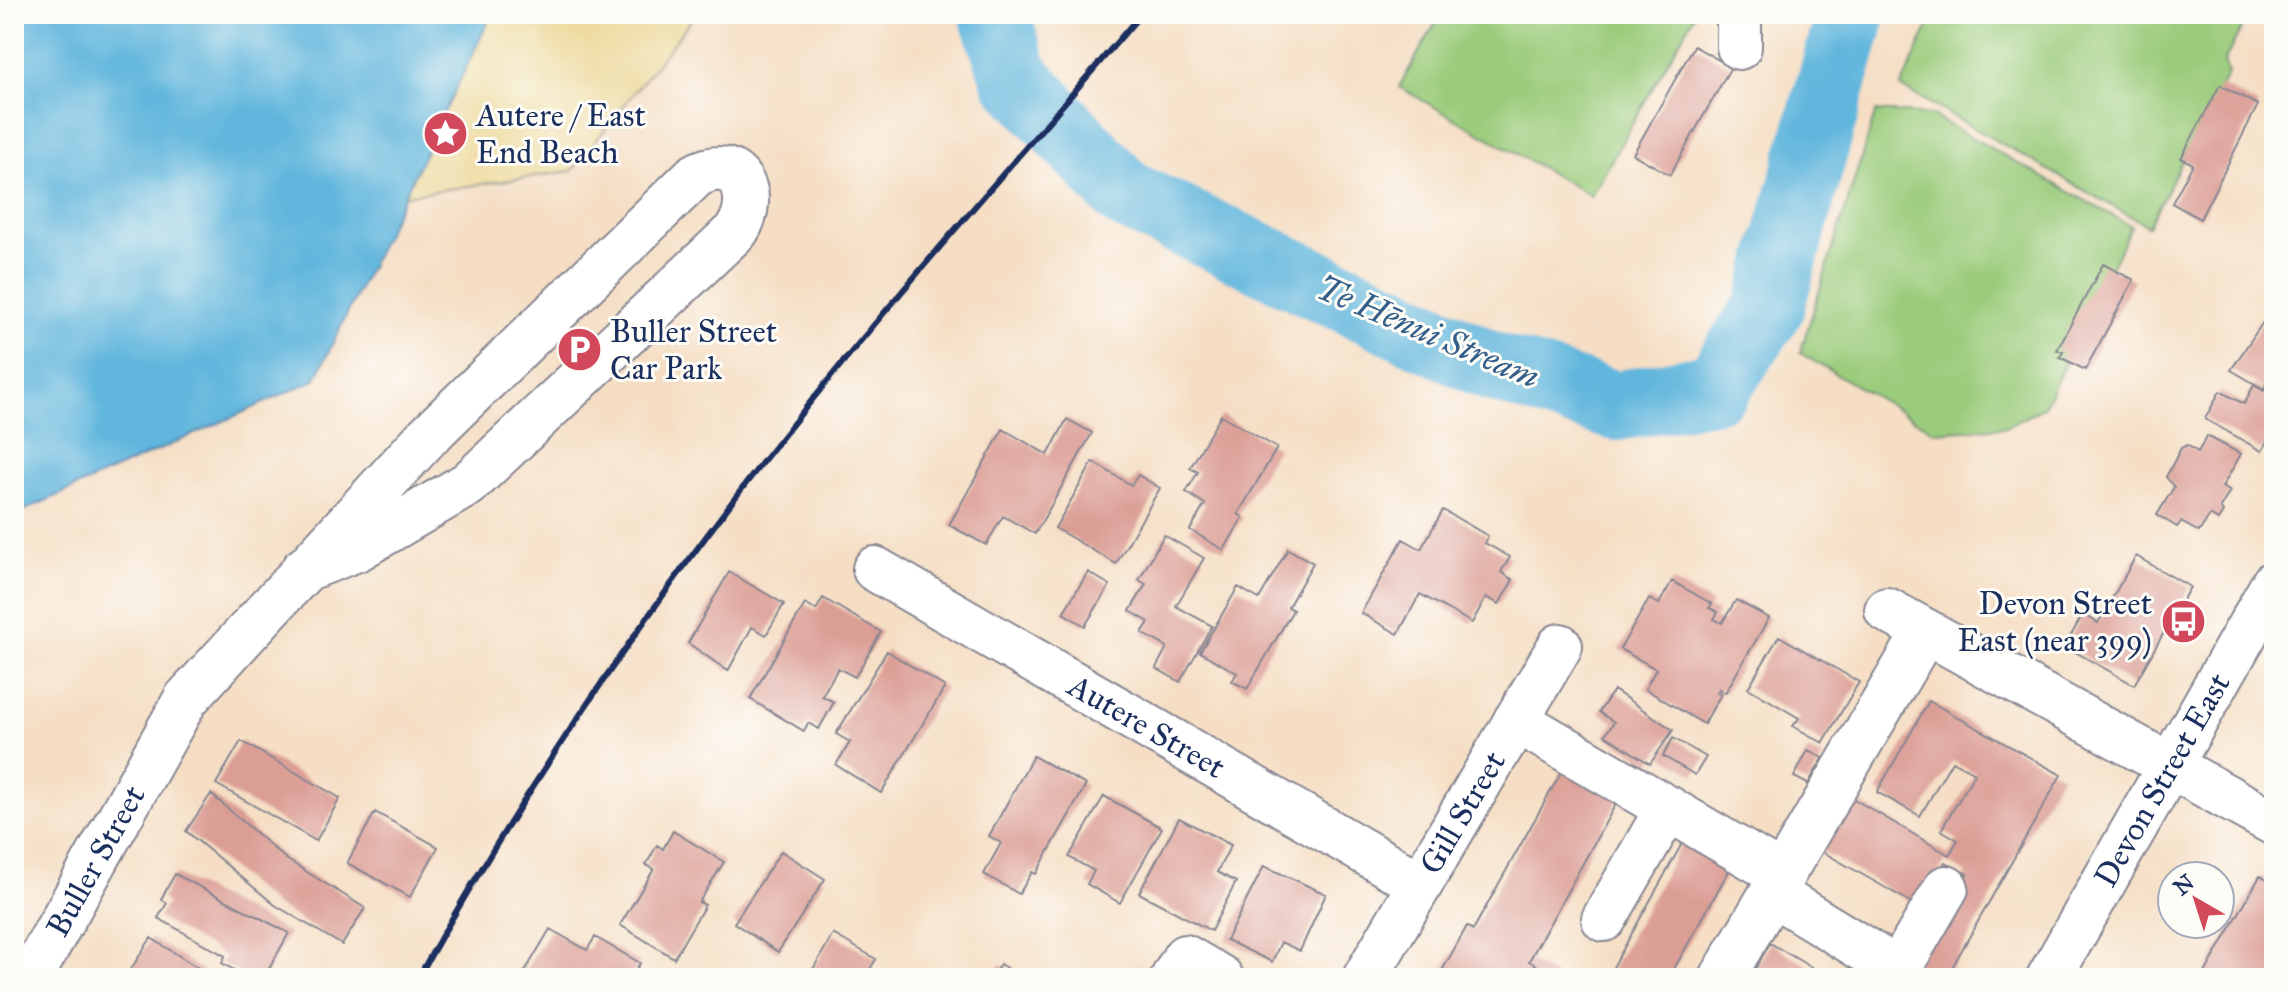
<svg xmlns="http://www.w3.org/2000/svg" width="2288" height="992" font-family="'IM FELL Great Primer',serif">
  <style>
    .green { fill: #9bcc7b; stroke: #5b7e6c; stroke-width: 2 }
    .sand { fill: #eeda9e; stroke: #84847e; stroke-width: 2 }
    .water { fill: #60b6dd; stroke: #3e729e; stroke-width: 2 }
    .lines { fill: none; stroke-linecap: round; stroke-linejoin: round }
    .river { stroke: #60b6dd; stroke-width: 70 }
    .building { fill: #db9e95 }
    .minor-casing { stroke: #888691; stroke-width: 48 }
    .major-casing { stroke: #888691; stroke-width: 48 }
    .minor { stroke: #fff; stroke-width: 44 }
    .major { stroke: #fff; stroke-width: 44 }
    .rail { stroke: #1b2f5e; stroke-width: 6 }
    .labels { text-anchor: middle; dominant-baseline: central; stroke-width: 6; stroke-linejoin: round; paint-order: stroke }
    .poi-label { font-size: 32px; fill: #1b2f5e; stroke: #fdfcf7; text-anchor: start }
    .street-label { font-size: 32px; fill: #1b2f5e; stroke: #fdfcf7 }
    .water-label { font-size: 34px; font-style: italic; fill: #335e8a; stroke: #fdfcf7 }
  </style>
  <rect width="100%" height="100%" fill="#fdfcf7"/>
  <filter id="ink" filterUnits="userSpaceOnUse"><feTurbulence type="fractalNoise" baseFrequency=".0125" numOctaves="2"/><feDisplacementMap in="SourceGraphic" scale="16" xChannelSelector="R" yChannelSelector="G"/><feConvolveMatrix kernelMatrix="1 2 1 2 8 2 1 2 1" color-interpolation-filters="sRGB"/></filter>
  <filter id="wash" filterUnits="userSpaceOnUse"><feTurbulence type="fractalNoise" baseFrequency=".006" numOctaves="4" result="noise"/><feDisplacementMap in="SourceGraphic" scale="32" xChannelSelector="R" yChannelSelector="G"/><feGaussianBlur stdDeviation="1.8" result="paint"/><feColorMatrix in="noise" values="0 0 0 0 0 0 0 0 0 0 0 0 0 0 0 0 0 1.4 0 .05"/><feComposite in="paint" operator="in"/></filter>
  <g filter="url(#wash)">
    <rect width="100%" height="100%" fill="#f5dec4"/>
    <path class="green" d="M1441 14H1695L1591 196 1399 87Z
      M1934 14H2249L2224 62 2228 74 2148 226 1901 87Z
      M1876 111 1931 115 2131 226 2044 407 2006 427 1936 432 1800 353Z"/>
    <path class="sand" d="M214 14H696L572 171 380 199Z"/>
    <path class="water" d="M14 14H492L315 380 14 515Z"/>
    <g class="lines">
      <path class="river" d="M994 14 1016 78 1126 195 1493 367 1616 406 1716 387 1769 308 1851 14"/>
    </g>
    <g id="blocks">
      <path class="building" d="M1694 46 1731 67 1670 175 1633 154Z
        M2220 85 2258 105 2200 219 2172 203 2193 164 2181 158Z
        M2103 264 2134 280 2085 370 2060 357 2063 352 2057 350Z
        M2269 313 2274 316V370L2264 389 2231 370Z
        M2254 385 2264 391 2268 386 2274 389V428L2262 451 2205 419 2220 391 2244 404Z
        M1221 415 1277 448 1238 514 1243 517 1224 550 1190 530 1205 504 1186 492 1198 472 1190 468Z
        M1067 419 1092 433 1035 534 1003 516 986 545 949 525 1003 429 1048 455Z
        M2207 436 2241 454 2222 487 2230 491 2220 508 2223 512 2218 520 2210 515 2199 532 2181 522 2177 527 2157 515 2174 487 2166 477 2181 448 2187 445 2198 452Z
        M1093 462 1131 485 1138 475 1160 488 1116 564 1055 528Z
        M1443 510 1488 536 1485 543 1510 557 1501 572 1513 580 1499 604 1486 597 1472 623 1420 594 1398 634 1361 613 1403 539 1421 549Z
        M1164 535 1204 558 1176 606 1212 626 1180 682 1156 668 1167 647 1142 633 1149 622 1130 611 1146 584 1139 580Z
        M1288 549 1313 563 1288 607 1293 610 1247 689 1232 681 1237 673 1200 652 1238 587 1259 599Z
        M2136 556 2190 587 2134 685 2065 646 2083 614 2098 623Z
        M729 572 784 604 766 635 752 627 728 671 688 643Z
        M1088 572 1110 585 1085 626 1063 613Z
        M1672 581 1712 604 1709 608 1718 612 1714 619 1722 623 1736 600 1769 618 1725 693 1719 689 1717 693 1721 694 1704 724 1645 689 1656 669 1620 649 1649 599 1659 604Z
        M823 598 881 632 855 677 838 668 822 696 834 702 819 729 808 723 804 731 750 699 805 604 816 610Z
        M1779 636 1859 682 1823 743 1793 726 1799 718 1748 688Z
        M887 651 945 687 881 793 836 765 850 742 836 734Z
        M1614 690 1673 730 1650 764 1605 735 1614 722 1599 712Z
        M1929 701 2061 775 1946 978H1908L1967 874 1945 862 1919 907 1816 848 1847 795 1949 855 1958 840 1941 830 1975 773 1952 761 1920 816 1877 792Z
        M1673 738 1706 757 1695 775 1663 756Z
        M241 741 340 798 316 841 216 784Z
        M1808 750 1823 758 1808 784 1794 777Z
        M1033 756 1086 785 1036 874 1032 872 1019 894 984 874 1001 843 989 836Z
        M1568 760 1623 791 1529 961 1558 978H1438L1467 926 1473 930Z
        M211 794 286 859 365 908 342 945 275 905 186 831Z
        M1104 796 1162 828 1120 903 1087 884 1094 871 1069 857Z
        M375 812 438 847 410 897 347 863Z
        M1179 818 1231 845 1217 872 1236 882 1211 931 1139 893Z
        M673 831 724 862 699 902 705 905 674 958 620 925 654 869 646 865 657 845 663 849Z
        M1689 831 1736 858 1669 978H1607Z
        M781 851 825 879 778 952 734 923Z
        M1264 866 1326 894 1300 951 1281 942 1272 962 1226 940Z
        M175 874 289 933 264 978H248L222 963 225 956 158 918 167 903 161 899Z
        M2260 876 2274 884V978H2202Z
        M550 929 587 950 595 937 640 963 631 978H588L578 972 574 978H521Z
        M833 934 876 959 865 978H808Z
        M151 938 214 978H125Z
        M1770 943 1829 978H1750Z
        M1000 964 1023 978H992Z"/>
    </g>
  </g>
  <g filter="url(#ink)">
    <use href="#blocks" fill-opacity="0" stroke="#888691" stroke-width="2"/>
    <g class="lines">
      <defs>
        <g id="minor">
          <path d="M1739 14V47"/>
          <path id="s1" d="M875 569 1420 884"/>
          <path d="M1887 610 2274 823"/>
          <path d="M1516 720 1782 875"/>
          <path d="M1772 893 1898 970 1946 888"/>
          <path d="M1604 919 1668 808"/>
          <path id="s2" d="M30 978 186 699 427 437 695 176C737 152 760 194 737 230L468 484 357 549 303 570"/>
          <path d="M1173 978 1185 957 1221 978"/>
          <path id="s3" d="M1365 978 1560 646"/>
          <path d="M1722 978 1925 632"/>
        </g>
        <g id="major">
          <path id="s4" d="M2049 978 2274 583"/>
        </g>
      </defs>
      <use href="#minor" class="minor-casing"/>
      <use href="#major" class="major-casing"/>
      <use href="#minor" class="minor"/>
      <use href="#major" class="major"/>
      <path class="rail" d="M418 978C518 799 636 626 761 464 882 309 1014 163 1141 14"/>
    </g>
  </g>
  <defs>
    <symbol id="sight-disc" viewBox="-11 -11 22 22"><circle r="9.5" fill="#d1495b" stroke="#fdfcf7"/><path d="M0-6L1.8-2.2L6-1.7L2.9 1.2L3.7 5.4L0 3.3L-3.7 5.4L-2.9 1.2L-6-1.7L-1.8-2.2Z" fill="#fff"/></symbol>
    <symbol id="parking-disc" viewBox="-11 -11 22 22"><circle r="9.5" fill="#d1495b" stroke="#fdfcf7"/><path d="M-3.5-5.5H1a3.5 3.5 0 0 1 0 7H-1V5.5H-3.5ZM-1-3.4V-.6H.8a1.4 1.4 0 0 0 0-2.8Z" fill="#fff"/></symbol>
    <symbol id="bus-disc" viewBox="-11 -11 22 22"><circle r="9.5" fill="#d1495b" stroke="#fdfcf7"/><path d="M-5-6H5V4H4V6H2V4H-2V6H-4V4H-5ZM-3.5-4V0h7V-4ZM-3.5 1.2v1.5H-2V1.2ZM2 1.2v1.5H3.5V1.2Z" fill="#fff"/></symbol>
  </defs>
  <g fill-rule="evenodd">
    <use href="#sight-disc" x="420" y="108" width="51" height="51"/>
    <use href="#parking-disc" x="554" y="324" width="51" height="51"/>
    <use href="#bus-disc" x="2158" y="596" width="51" height="51"/>
  </g>
  <g class="labels">
    <g class="poi-label">
      <text x="476" y="115">Autere / East<tspan x="476" dy="37">End Beach</tspan></text>
      <text x="610" y="331">Buller Street<tspan x="610" dy="37">Car Park</tspan></text>
      <text x="2152" y="603" text-anchor="end">Devon Street<tspan x="2152" dy="37">East (near 399)</tspan></text>
    </g>
    <g class="street-label">
      <text stroke="none"><textPath href="#s1" startOffset="314">Autere Street</textPath></text>
      <text stroke="none"><textPath href="#s4" startOffset="228">Devon Street East</textPath></text>
      <text stroke="none"><textPath href="#s3" startOffset="192">Gill Street</textPath></text>
      <text stroke="none"><textPath href="#s2" startOffset="134">Buller Street</textPath></text>
    </g>
    <g class="water-label">
      <text transform="translate(1428 332) rotate(23)">Te Hēnui Stream</text>
    </g>
  </g>
  <rect width="2288" height="992" fill="none" stroke="#fdfcf7" stroke-width="48"/>
  <g transform="translate(2196 900) rotate(321)"><circle r="38" fill="#fdfcf7" stroke="#a3aaba" stroke-width="2"/>
  <path d="M0-6L14 30L0 20L-14 30Z" fill="#d1495b"/>
  <text y="-12" font-size="22" font-weight="bold" text-anchor="middle" fill="#1b2f5e">N</text>
  </g>
</svg>
